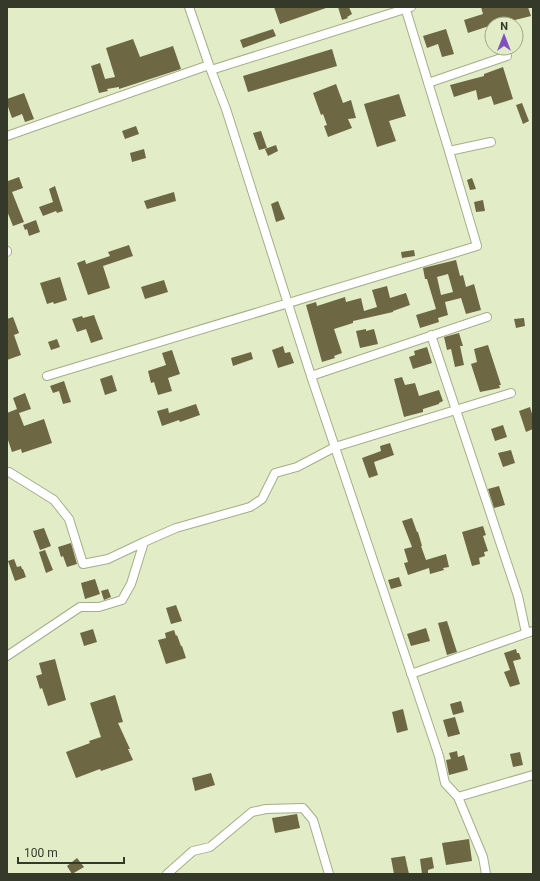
<svg xmlns="http://www.w3.org/2000/svg" width="540" height="881" font-family="Roboto,sans-serif">
  <style>
    .building { fill: #6d6744; fill-rule: evenodd }
    .lines { fill: none; stroke-linecap: round; stroke-linejoin: round }
    .minor-casing { stroke: #a4ae8a; stroke-width: 10 }
    .minor { stroke: #fff; stroke-width: 8 }
  </style>
  <rect width="100%" height="100%" fill="#e2edc7"/>
  <path class="building" d="M274 7H326V8L280 24Z
    M338 7H349L352 14 347 17 348 18 342 20Z
    M481 7H528L531 16 499 24H492V25L468 33 464 20 483 14Z
    M273 29 276 36 243 48 240 40Z
    M446 29 454 54 442 57 438 44 427 48 423 36Z
    M133 39 140 57 173 46 181 69 119 89V87L107 89 108 91 99 93 91 66 100 63 105 79 115 77 106 48Z
    M332 49 337 66 248 92 243 76Z
    M503 67 513 99 494 105 491 96 478 100 476 90 454 97 450 85 484 76V74Z
    M336 84 343 103 351 100 356 118 348 119 352 128 328 137 324 126 327 125 323 114 321 115 313 93Z
    M24 93 34 119 25 122 22 114 12 118 7 104V99Z
    M399 94 406 116 389 121 396 141 377 147 364 104Z
    M522 103 529 121 523 124 516 105Z
    M136 126 139 134 125 139 122 131Z
    M261 131 267 148 259 150 253 133Z
    M276 145 278 151 268 156 265 149Z
    M144 149 146 158 132 162 130 153Z
    M19 177 23 188 12 192 24 222 13 226 7 211V180L8 181Z
    M472 178 476 189 470 190 467 180Z
    M55 186 63 211 57 213 56 211 43 216 39 207 53 202 49 189Z
    M174 192 176 201 147 209 144 201Z
    M483 200 485 211 476 212 474 202Z
    M278 201 285 219 276 222 271 204Z
    M36 220 40 232 29 236 27 229 25 230 23 225Z
    M129 245 133 256 103 266 110 288 88 295 77 263 85 260 86 264 110 256 108 252Z
    M414 250 415 256 402 258 401 252Z
    M456 260 460 276 463 275 466 287 474 284 481 310 466 314 461 298 445 302 448 315 438 318 439 322 420 328 416 315 436 309 427 279H425L423 268ZM448 274 453 292 441 295 437 277Z
    M60 277 67 300 54 304 53 302 47 304 40 283Z
    M164 280 168 292 145 299 141 287Z
    M387 286 390 298 406 293 410 305 393 311V312L353 321V323L334 329 342 353 334 356 335 358 322 362 306 305 316 302 317 306 345 297 346 302 361 298 364 311 377 307 372 290Z
    M94 315 103 339 91 343 86 329 77 332 72 319 82 316 83 318Z
    M13 317 19 333 14 335 21 355 7 360V319Z
    M524 318 525 326 516 328 514 319Z
    M366 329V331L374 329 378 344 360 348 356 331Z
    M459 333 463 346H460L464 365 455 367 451 349 447 350 444 337Z
    M57 339 60 347 51 350 48 342Z
    M488 345 501 385H499L500 388 480 392 471 364 477 362 474 349Z
    M283 346 285 353 290 352 294 363 278 368 272 350Z
    M427 347 432 363 413 369 409 357 415 355 414 351Z
    M172 350 180 374 168 378 172 391 158 395 154 382 151 383 148 371 166 365 162 353Z
    M251 352 253 359 233 366 231 358Z
    M112 375 117 391 105 395 100 379Z
    M402 377 405 385 415 383 419 396 439 390 443 401 439 403V404L423 409V412L404 417 394 379Z
    M64 381 71 402 63 404 59 391 53 393 50 386Z
    M25 393 31 409 19 413 24 426 44 419 52 443 22 453 21 449 12 452 7 437V413L17 409 13 398Z
    M196 404 200 415 180 422 179 420 162 426 157 411 168 408 169 413Z
    M530 407 533 417V429L526 432 519 411Z
    M503 425 507 437 495 441 491 429Z
    M390 443 394 455 374 462 378 475 369 478 362 458 381 451 380 446Z
    M511 450 515 463 503 467 498 453Z
    M499 486 505 505 494 508 488 489Z
    M412 518 417 532H418L422 546H421L426 560 446 554 449 567 443 568 444 570 430 574 429 568 408 575 404 563 408 562 404 549 412 547 402 521Z
    M483 526 486 535 483 536 488 551 484 552 485 556 479 558 480 564 472 566 462 532Z
    M44 528 51 546 40 550 33 531Z
    M71 543 77 564 67 567 63 556 61 557 58 547Z
    M45 550 53 570 46 573 39 552Z
    M14 559 17 567 21 566 22 569H23L26 577 15 581 8 561Z
    M399 577 402 586 391 589 388 580Z
    M95 579 100 594 85 599 81 583Z
    M108 589 111 597 104 600 101 591Z
    M176 605 182 621 171 624 166 608Z
    M447 621 457 652 447 655 438 623Z
    M426 628 430 641 411 646 407 634Z
    M93 629 97 642 84 646 80 633Z
    M174 630 176 636 177 635 181 646H182L186 658 166 664 158 640 166 638 165 633Z
    M516 649 517 653H519L521 659 513 661 520 684 510 687 504 672 510 670 504 653Z
    M55 659 66 700 48 706 42 688 40 689 36 676 42 674 39 663Z
    M115 695 123 722 118 723 130 749H128L133 760 101 771 100 769 76 778 66 752 90 743 89 741 101 737 90 703Z
    M461 701 464 712 453 715 450 704Z
    M403 709 408 730 397 733 392 712Z
    M455 717 460 734 448 737 443 720Z
    M457 751 458 757 464 755 468 770 449 775 446 760 451 759 449 753Z
    M520 752 523 765 513 767 510 754Z
    M211 773 215 785 195 791 192 778Z
    M297 814 300 828 275 833 272 818Z
    M469 839 472 861 446 865 442 843Z
    M405 856 409 874H394L391 858Z
    M432 857 434 868 428 870V874H422L420 859Z
    M77 858 84 867 72 874 67 866Z"/>
  <g class="lines">
    <defs>
      <path id="minor" d="M189 7 209 65 226 109 311 376 439 756 445 783 458 797 533 775
        M405 7 449 151 491 142
        M211 70 411 7
        M428 83 507 56
        M7 136 209 65
        M7 251V252
        M431 335 518 596 526 633
        M47 376 477 246 449 151
        M311 376 487 317
        M7 472H9L54 500 69 519 83 564 108 559 144 542
        M7 656 80 607H99L122 600 131 584 144 542 176 528 250 507 262 499 275 473 297 467 335 447 511 393
        M411 674 533 631
        M458 797 483 857 486 874
        M167 874 193 851 210 847 252 812 266 809 303 808 313 820 329 874"/>
    </defs>
    <use href="#minor" class="minor-casing"/>
    <use href="#minor" class="minor"/>
  </g>
  <rect width="540" height="881" fill="none" stroke="#35392a" stroke-width="16"/>
  <g transform="translate(504 36)"><circle r="19" fill="#e2edc7" stroke="#9da588"/>
  <path d="M0-3L7 15L0 10L-7 15Z" fill="#824ec6"/>
  <text y="-6" font-size="11" font-weight="bold" text-anchor="middle" fill="#35392a">N</text>
  </g>
  <path d="M18 857v6h106v-6" fill="none" stroke="#35392a" stroke-width="2"/>
  <text x="24" y="857" font-size="12" fill="#35392a" stroke="#e2edc7" stroke-width="3" paint-order="stroke">100 m</text>
</svg>
